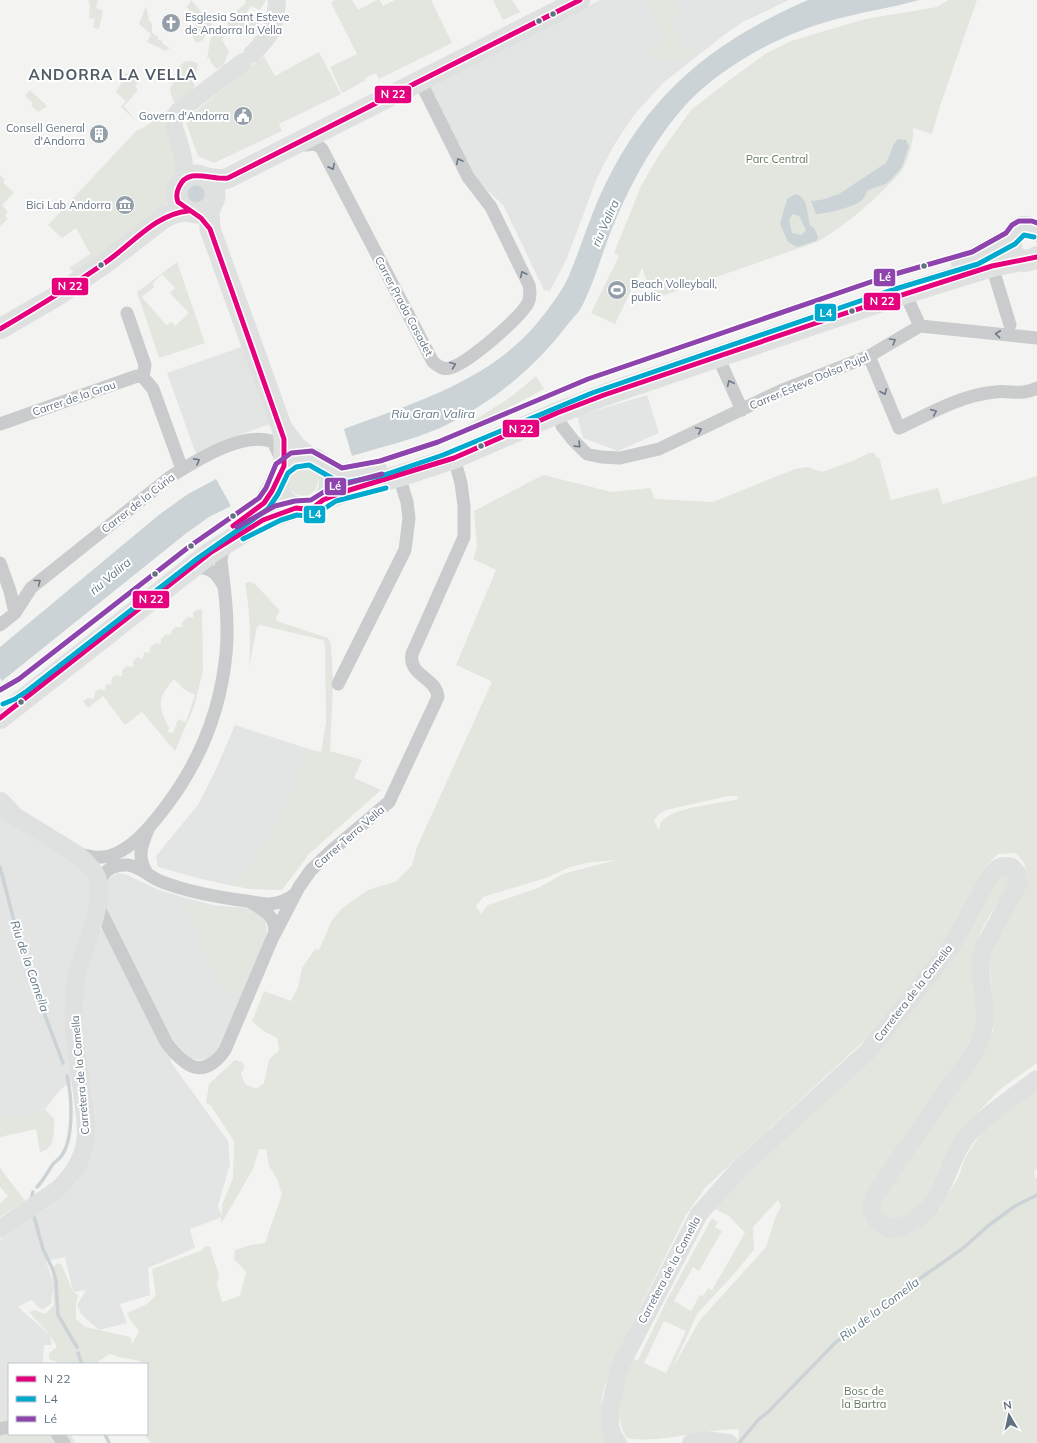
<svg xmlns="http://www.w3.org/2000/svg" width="1037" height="1443" font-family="Mulish,sans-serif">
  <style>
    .built { fill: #e3e5e4 }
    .green { fill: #e2e6df; fill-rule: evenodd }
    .water { fill: #cbd3d6; fill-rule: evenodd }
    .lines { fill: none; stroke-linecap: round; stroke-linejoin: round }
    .stream { stroke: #cbd3d6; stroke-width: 3.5 }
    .street { stroke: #cacbcc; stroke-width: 13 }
    .secondary { stroke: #dfe0e0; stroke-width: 18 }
    .primary { stroke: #dfe0e0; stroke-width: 21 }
    .highway { stroke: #dfe0e0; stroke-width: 22 }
    .bus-1-casing { stroke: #fff; stroke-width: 8 }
    .bus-2-casing { stroke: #fff; stroke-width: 8 }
    .bus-3-casing { stroke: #fff; stroke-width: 8 }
    .bus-1 { stroke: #e5007d; stroke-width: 5 }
    .bus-2 { stroke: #00a9ce; stroke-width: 5 }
    .bus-3 { stroke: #8e44ad; stroke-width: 5 }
    .oneway { stroke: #6c7a89 }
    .bus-dot { fill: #627182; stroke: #fff; stroke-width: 1.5 }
    .labels { text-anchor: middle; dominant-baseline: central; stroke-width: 4; stroke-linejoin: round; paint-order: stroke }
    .poi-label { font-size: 11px; fill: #627182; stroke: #fff; text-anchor: end }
    .park-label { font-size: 11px; fill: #647961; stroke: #fff }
    .street-label { font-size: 11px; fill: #627182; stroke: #fff }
    .water-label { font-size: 12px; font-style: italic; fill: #637a87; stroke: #fff }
    .district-label { font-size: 15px; font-weight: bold; letter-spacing: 1px; fill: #505b67; stroke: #fff }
    .line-badge { stroke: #fff; stroke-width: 1.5 }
    .badge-label { font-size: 11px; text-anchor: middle; font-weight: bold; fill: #fff }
  </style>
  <rect width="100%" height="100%" fill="#f3f4f1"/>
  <path class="built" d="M600 0H789L743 22 724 35 663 83 634 115 614 145 597 178 567 258 550 291 544 290 503 205 472 176 427 86Z
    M244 346 270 424 237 436 196 454 167 373Z
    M647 395 659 433 618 451 583 438 577 416Z
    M235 725 309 749 282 817 257 855 233 886 201 879 158 867 156 856 198 805 217 767Z
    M0 816 77 863 87 875 92 886 73 1080 60 1090 45 1109 15 1118 0 1116Z
    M118 873 127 875 159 890 183 897 213 905 255 909 262 914 266 924 268 936 220 1046 209 1059 198 1060 189 1058 169 1035 107 914 106 907 107 879Z
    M99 929 103 930 172 1059 170 1061 228 1141 230 1164 218 1206 222 1217 190 1229 195 1248 148 1268 150 1295 120 1304 127 1323 99 1330 81 1314 77 1305 86 1290 73 1292 65 1257 46 1261 54 1284 51 1304 42 1310 31 1300 18 1307 50 1335 52 1345H44L43 1364H9V1417L0 1418V1240L59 1200 75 1185 89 1159 88 1076 81 1014 84 974Z"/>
  <path class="green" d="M88 0H98L96 8 103 11 99 29 93 28 95 19 89 18 90 5Z
    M191 0 212 24 203 40 196 43 192 35 198 32 191 12 186 6 189 5Z
    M245 0H266L260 10 251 6 244 17 253 13 259 23 255 37 239 31 240 24 232 30 225 21 246 3Z
    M335 0H352L358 10 377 0H380L383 6 395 0H431L452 43 379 79 376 73 365 78 366 80 342 93 330 67 357 54 331 3Z
    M493 0H512L520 12 503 20Z
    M653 0H673L679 10 673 21 680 47 691 48 694 55 678 63 667 58 651 60 645 55 652 45 664 44 663 33 650 7Z
    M948 0H977L940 106 932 134 913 128C914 142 908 160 901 172 877 198 847 225 817 242L653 299 642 268 615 324 591 313 619 256 614 253 641 186 659 155 691 110 727 82 765 54 791 41 865 19 937 7Z
    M146 6 149 20 152 24V33L158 36V40L161 39 163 44 170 48 166 51 147 42 151 34 139 24Z
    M216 29 224 38 222 40 229 52 223 66 216 69 211 63 209 57 207 59 210 40Z
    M319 52 341 94 279 124 282 131 214 163 198 156 185 120 264 56 275 76Z
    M186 61H193L198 64 196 74 191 80 195 85 190 94 175 104 171 95 170 88 175 80 179 66Z
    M116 71 127 74 129 71 138 83 135 86 138 90 124 106 137 122 121 107 126 101 116 92 125 76Z
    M30 90 47 106 38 112 31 106 33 103 25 96Z
    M162 116 179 165 170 200 165 208 76 274 69 268 90 254 76 228 62 238 48 225 137 130C147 128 152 119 162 116Z
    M0 175 5 180 3 182 14 193 2 205 8 212 5 215 8 219 0 226Z
    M177 262 205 343 159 358 137 292ZM162 274 175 288 170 293 189 313 175 326 172 322 166 325 142 297 154 287 153 283Z
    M536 376 544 389 477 425 463 428 512 396Z
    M869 453H875L876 457H879L891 500 938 488 943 504 1037 476V1063L1002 1088 979 1111 966 1128 920 1210 893 1222 879 1210 882 1201 890 1188 984 1051 993 1031V1007L989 954 1028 879 1024 863 1016 853 998 854 987 865 948 937 920 975 868 1037 706 1187 686 1215 609 1369 602 1398 603 1427 610 1443H151L144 1434H147V1364H142V1362C131 1358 121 1359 110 1354L99 1361 98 1364H61L49 1359V1353L57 1347 50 1335 29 1312 35 1310 45 1314 54 1305 52 1268 57 1263 62 1265 73 1292 78 1295 76 1305V1319L85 1327 131 1337 132 1344 139 1331 130 1320 127 1313 147 1304 156 1295 152 1269 200 1251 206 1246 210 1247 219 1275 217 1284 222 1302 240 1296 246 1272 234 1259 235 1250 251 1245 265 1243 282 1194 277 1179 269 1166 266 1149H259L253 1169 221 1224 222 1205 233 1178 234 1141 211 1106 206 1103 209 1084 235 1060 242 1062 245 1066 241 1074 245 1084 256 1089 264 1083 269 1060 279 1050 277 1038 263 1031 252 1021 264 991 291 1001 298 987 302 968 315 949 319 950 331 922 341 909 368 890 397 881 412 865 417 847 491 684 492 686 491 681 456 665 496 570 473 559 477 547 474 511 543 475 612 492 650 488 655 499 713 502 795 469 808 467 822 472 853 461ZM728 796H737L738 799C720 804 673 807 662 821 660 823 660 827 659 830L654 821 659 814 666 810ZM616 860 563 874 538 888 488 905 481 914 476 906 483 897 546 878 570 867 586 863Z
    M288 481a15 15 0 1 1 30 0a15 15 0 1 1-30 0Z
    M250 582 255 584 280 611 276 617 277 621 328 638 331 644 333 683 330 751 362 760 354 778 381 790 309 854 282 890 250 889 233 886 257 855 282 817 309 749 321 752 326 722 325 644 323 640 260 625 257 627 249 667C251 638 250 611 245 583Z
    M202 609 203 671 194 707 175 751 142 712 125 725 103 696 88 708 83 701 88 698 94 699 95 692 99 689 105 690 106 684 111 685 112 678 116 675 122 676V670L127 666 133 667V661L137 657 143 659 144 652 149 653 150 648 155 643 161 644V639L166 634 171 635 172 630 176 627H182V622L188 617 193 618V613L197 610ZM174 679 185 690 195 695 186 722 178 719 173 733 168 732 169 728C157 706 158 697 174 679Z
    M1007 873 1011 882C999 902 975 932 975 956 974 982 980 1004 975 1030L871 1221 924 1223 939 1210 959 1176 965 1158 983 1130 1037 1085V1169L1034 1171 1035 1178H1037V1443H740L738 1440 739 1429C728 1430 716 1430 705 1432 680 1435 651 1443 627 1438 611 1414 622 1384 630 1359L638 1360 668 1298 712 1218 718 1222 715 1227 722 1231 699 1271 693 1267 674 1301 691 1311 700 1295 703 1296 708 1288 712 1290 745 1233 729 1216 715 1209 743 1175 869 1059 998 878ZM778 1200 781 1206 775 1218 766 1247 700 1320 672 1369 697 1314 734 1274 754 1250 753 1227ZM664 1321 686 1331 666 1373 644 1363Z
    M185 902 250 913C255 915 261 919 263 925 266 937 245 981 239 995L219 986Z
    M45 1109 54 1119C54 1131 56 1149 40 1152L36 1129 0 1137V1116L17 1117Z
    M0 1168 25 1201 0 1217V1203L8 1196 0 1187Z
    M9 1417V1434H71L75 1443H0V1418Z"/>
  <path class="water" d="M808 0H919C891 8 861 12 833 20 786 33 741 56 703 88 666 120 635 174 616 219 604 246 597 275 584 302 581 310 574 317 568 324 536 367 490 405 440 428 412 440 381 447 352 456L344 429C410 404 482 384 532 329 545 314 559 296 568 278 579 252 587 226 598 200 643 98 707 44 808 0Z
    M898 139 906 140 909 146 902 167 893 177 886 184 868 190C866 194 864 198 861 201 853 207 826 214 816 214L811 201 821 200 839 194 886 163 894 144Z
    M187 194a10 10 0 1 1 20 0a10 10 0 1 1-20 0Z
    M795 194C809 197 807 215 810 225L815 229 818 238 816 241 797 247 788 242 780 224 787 199ZM793 214 799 216 806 230 802 235 792 233 789 220Z
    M216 479 231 506 209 517 184 535 2 681 0 678V647L160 514 188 494Z"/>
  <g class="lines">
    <path class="stream" d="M0 867 20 944 29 963 35 989 63 1063
      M37 1187C44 1180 48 1171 53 1164 56 1161 60 1159 62 1155 74 1138 72 1096 67 1076
      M31 1200 33 1192
      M33 1213 43 1249 53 1270 56 1281 58 1315 77 1347
      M78 1353 82 1364
      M105 1434 109 1443
      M739 1443 759 1419 768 1412 836 1342 858 1327 895 1294 915 1282 962 1249 988 1226 1015 1206 1037 1195"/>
    <path class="street" d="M305 145 316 144 322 149 433 362C438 366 443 370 450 368 468 363 518 320 528 303 531 296 530 291 529 285L491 207 468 177 420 81
      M992 266 1010 325
      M905 293 920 326
      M869 356 899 428C929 414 961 395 995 392 1010 390 1023 396 1037 388
      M718 357 742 410
      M143 377 153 389 182 469
      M557 413 562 426 573 440 587 454 601 457 620 458 659 449 780 391 869 356 920 326 1037 338
      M0 424 137 376 143 377 145 365 127 313
      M0 563 10 591 15 613
      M191 569C207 565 216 571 223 585
      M0 625 15 613 31 588 170 477C196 461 243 430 273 442L281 458
      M338 684 405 550 409 518 407 502 399 476
      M76 853C87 856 97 859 109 856 127 851 144 834 156 819 195 772 220 716 226 654 229 623 225 592 221 561L222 554 228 543
      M147 873C137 858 141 846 148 830
      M99 885C102 871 113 864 128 865 140 866 149 877 160 881 187 892 216 897 246 901 253 902 262 904 270 904 279 903 288 900 295 894
      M252 903C265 910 278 919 274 935
      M98 906 166 1042C185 1067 203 1081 225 1050L272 939 299 887 311 870 331 851 389 802 438 697C436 677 408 676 412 654L464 537V506L461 483 454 458
      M0 1429 9 1427
      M57 1434 64 1443"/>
    <path class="secondary" d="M252 54C271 36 276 26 277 0
      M174 127V117L178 112 243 62
      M176 133C182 153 188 164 180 184
      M0 807 78 855C88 864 99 873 99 887 101 916 80 951 76 981 70 1018 77 1056 82 1093 84 1110 88 1127 85 1144 81 1163 71 1177 57 1190L0 1229
      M618 1443 613 1436 610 1426V1410L618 1370 699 1214 740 1168 867 1052 917 991 952 945 989 878C996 868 1000 864 1012 867L1017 873 1019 882 984 947C974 975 990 1003 983 1031 977 1052 961 1071 949 1088 924 1124 898 1159 875 1196L871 1209 876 1219 890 1229C949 1218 940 1164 972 1130 992 1111 1016 1095 1037 1079
      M691 1443 706 1440 729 1443"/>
    <path class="primary" d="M177 194a19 19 0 1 1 38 0a19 19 0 1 1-38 0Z
      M207 178 221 180 228 178 580 0
      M211 206 209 213 210 229 282 428 284 439V466
      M0 329 55 297 108 261 165 217 178 212 188 211
      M282 428 295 446 310 458"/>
    <path class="highway" d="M1037 231C1004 210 1001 277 1037 257
      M962 263 975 258 1011 238
      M278 483a26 26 0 1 1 52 0a26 26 0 1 1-52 0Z
      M323 465C345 480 351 475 376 469
      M323 500 343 492 399 476 454 458 557 413 604 395 905 293 992 266 1022 260
      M241 521 264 503 278 479
      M0 718 210 553 263 520 296 508
      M0 803 9 812"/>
    <defs>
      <path id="bus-1" d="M0 329C36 308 72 286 106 262 132 244 156 214 188 211
        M233 526 264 503 272 491 284 466V439L210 229 201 218 178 202C176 197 176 193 179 187 188 166 212 181 228 178L580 0
        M0 718 210 553 263 520 296 508 305 509 314 507 323 500 343 492 454 458 557 413 604 395 846 313 992 266 1037 257"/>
      <path id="bus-2" d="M243 539 281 520 297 515 306 516 316 514 336 501 386 488
        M3 704 15 699 27 691 198 558 268 509 278 494 288 473 296 467 309 465 339 482H349L384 475 443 455 592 393 892 290 978 264 1015 244 1024 235 1034 237"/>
      <path id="bus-3" d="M237 527 275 506 295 501 311 500 330 488 382 474
        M0 690 19 679 190 546 259 498 266 488 276 464 291 453 312 451 342 468 380 461 438 442 588 379 888 276 972 252 1006 233 1012 225 1019 221H1032L1037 223"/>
    </defs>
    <use href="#bus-1" class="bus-1-casing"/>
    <use href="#bus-2" class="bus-2-casing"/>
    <use href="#bus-3" class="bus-3-casing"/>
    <use href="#bus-1" class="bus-1"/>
    <use href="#bus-2" class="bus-2"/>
    <use href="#bus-3" class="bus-3"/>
  </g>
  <defs><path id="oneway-chevron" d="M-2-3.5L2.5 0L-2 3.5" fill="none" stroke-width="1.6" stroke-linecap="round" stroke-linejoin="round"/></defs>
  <g class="oneway">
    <use href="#oneway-chevron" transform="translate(459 161) rotate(-117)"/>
    <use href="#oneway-chevron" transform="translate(332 167) rotate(63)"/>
    <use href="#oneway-chevron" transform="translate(523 274) rotate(-116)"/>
    <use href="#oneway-chevron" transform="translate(998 334) rotate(-174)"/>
    <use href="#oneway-chevron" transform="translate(893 341) rotate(-31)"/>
    <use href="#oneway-chevron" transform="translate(453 365) rotate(-22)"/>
    <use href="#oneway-chevron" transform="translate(730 383) rotate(-115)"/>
    <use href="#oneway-chevron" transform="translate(884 392) rotate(67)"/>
    <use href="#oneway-chevron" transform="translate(934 412) rotate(-24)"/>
    <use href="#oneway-chevron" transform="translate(699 430) rotate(-25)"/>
    <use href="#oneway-chevron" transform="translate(578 445) rotate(44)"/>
    <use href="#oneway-chevron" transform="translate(197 461) rotate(-28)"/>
    <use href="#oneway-chevron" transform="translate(38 582) rotate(-38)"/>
  </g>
  <defs>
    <symbol id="church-disc" viewBox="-11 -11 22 22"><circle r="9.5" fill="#959fa9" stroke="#fff"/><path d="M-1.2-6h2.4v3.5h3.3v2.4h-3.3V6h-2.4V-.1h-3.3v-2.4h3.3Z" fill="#fff"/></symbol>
    <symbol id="civic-disc" viewBox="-11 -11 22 22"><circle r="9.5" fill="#959fa9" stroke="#fff"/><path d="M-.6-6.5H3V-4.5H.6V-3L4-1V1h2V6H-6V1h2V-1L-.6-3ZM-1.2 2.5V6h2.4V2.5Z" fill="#fff"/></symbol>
    <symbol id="building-disc" viewBox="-11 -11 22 22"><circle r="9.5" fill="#959fa9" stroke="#fff"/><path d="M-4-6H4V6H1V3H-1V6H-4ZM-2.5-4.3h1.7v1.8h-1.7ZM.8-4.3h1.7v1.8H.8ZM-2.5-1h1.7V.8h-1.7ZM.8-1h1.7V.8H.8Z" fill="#fff"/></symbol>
    <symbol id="museum-disc" viewBox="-11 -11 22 22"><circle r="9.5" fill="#959fa9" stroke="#fff"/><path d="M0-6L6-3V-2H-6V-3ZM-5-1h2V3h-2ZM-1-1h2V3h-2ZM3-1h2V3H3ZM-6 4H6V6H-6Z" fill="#fff"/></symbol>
    <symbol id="stadium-disc" viewBox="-11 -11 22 22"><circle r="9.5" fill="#959fa9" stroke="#fff"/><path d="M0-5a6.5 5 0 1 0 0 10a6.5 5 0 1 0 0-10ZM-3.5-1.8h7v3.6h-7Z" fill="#fff"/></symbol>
  </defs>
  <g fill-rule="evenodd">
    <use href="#church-disc" x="160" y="12" width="22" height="22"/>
    <use href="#civic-disc" x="232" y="105" width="22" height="22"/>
    <use href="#building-disc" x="88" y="123" width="22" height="22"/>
    <use href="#museum-disc" x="114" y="194" width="22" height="22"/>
    <use href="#stadium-disc" x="606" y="279" width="22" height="22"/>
  </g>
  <g class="bus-dot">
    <circle cx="553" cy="14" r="3.5"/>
    <circle cx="539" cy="21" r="3.5"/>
    <circle cx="101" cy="265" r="3.5"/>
    <circle cx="924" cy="266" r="3.5"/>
    <circle cx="852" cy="311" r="3.5"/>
    <circle cx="481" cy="446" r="3.5"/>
    <circle cx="233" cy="516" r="3.5"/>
    <circle cx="191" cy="546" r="3.5"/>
    <circle cx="155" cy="574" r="3.5"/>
    <circle cx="21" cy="702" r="3.5"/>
  </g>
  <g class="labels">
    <g class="poi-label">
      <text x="185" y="17" text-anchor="start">Esglesia Sant Esteve<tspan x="185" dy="13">de Andorra la Vella</tspan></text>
      <text x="229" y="116">Govern d'Andorra</text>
      <text x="85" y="128">Consell General<tspan x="85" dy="13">d'Andorra</tspan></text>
      <text x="111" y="205">Bici Lab Andorra</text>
      <text x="631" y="284" text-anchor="start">Beach Volleyball,<tspan x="631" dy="13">public</tspan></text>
    </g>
    <g class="park-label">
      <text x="777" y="159">Parc Central</text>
      <text x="864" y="1391">Bosc de<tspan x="864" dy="13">la Bartra</tspan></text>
    </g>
    <g class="street-label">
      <text transform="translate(404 306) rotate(62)">Carrer Prada Casadet</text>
      <text transform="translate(809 381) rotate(-23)">Carrer Esteve Dolsa Pujal</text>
      <text transform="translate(74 398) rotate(-19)">Carrer de la Grau</text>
      <text transform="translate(138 503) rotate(-38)">Carrer de la Cúria</text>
      <text transform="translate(349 837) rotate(-41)">Carrer Terra Vella</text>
      <text transform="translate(913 993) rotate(-52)">Carretera de la Comella</text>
      <text transform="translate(80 1075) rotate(-95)">Carretera de la Comella</text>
      <text transform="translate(669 1270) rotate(-62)">Carretera de la Comella</text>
    </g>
    <g class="water-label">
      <text transform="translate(605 223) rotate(-66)">riu Valira</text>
      <text x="433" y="413">Riu Gran Valira</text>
      <text transform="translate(110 576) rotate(-40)">riu Valira</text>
      <text transform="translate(30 966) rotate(71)">Riu de la Comella</text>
      <text transform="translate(879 1309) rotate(-37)">Riu de la Comella</text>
    </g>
    <g class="district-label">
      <text x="113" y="74">ANDORRA LA VELLA</text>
    </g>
  </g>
  <g class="line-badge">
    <rect x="374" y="85" width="38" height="19" rx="4" fill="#e5007d"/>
    <rect x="873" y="268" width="23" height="19" rx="4" fill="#8e44ad"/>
    <rect x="51" y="277" width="38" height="19" rx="4" fill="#e5007d"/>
    <rect x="863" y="292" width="38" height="19" rx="4" fill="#e5007d"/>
    <rect x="814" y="303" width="23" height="19" rx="4" fill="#00a9ce"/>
    <rect x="502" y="419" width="38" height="19" rx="4" fill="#e5007d"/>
    <rect x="324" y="477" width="23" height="19" rx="4" fill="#8e44ad"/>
    <rect x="303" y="505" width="23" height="19" rx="4" fill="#00a9ce"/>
    <rect x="132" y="590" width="38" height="19" rx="4" fill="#e5007d"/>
  </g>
  <g class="badge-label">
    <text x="393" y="98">N 22</text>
    <text x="885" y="281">Lé</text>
    <text x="70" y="290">N 22</text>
    <text x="882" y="305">N 22</text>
    <text x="826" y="317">L4</text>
    <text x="521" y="433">N 22</text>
    <text x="335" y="490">Lé</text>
    <text x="315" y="518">L4</text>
    <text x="151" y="603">N 22</text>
  </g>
  <rect x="8" y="1363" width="140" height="72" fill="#ffffff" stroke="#c0c6cd"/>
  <rect x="16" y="1376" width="20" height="6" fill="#e5007d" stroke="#c0c6cd"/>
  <text x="44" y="1383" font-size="12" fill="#627182">N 22</text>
  <rect x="16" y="1396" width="20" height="6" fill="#00a9ce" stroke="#c0c6cd"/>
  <text x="44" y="1403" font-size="12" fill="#627182">L4</text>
  <rect x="16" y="1416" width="20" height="6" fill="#8e44ad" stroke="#c0c6cd"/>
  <text x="44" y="1423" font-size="12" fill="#627182">Lé</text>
  <g transform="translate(1009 1415) rotate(351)" stroke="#ffffff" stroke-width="3" paint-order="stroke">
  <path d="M0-3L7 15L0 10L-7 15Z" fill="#627182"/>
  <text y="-6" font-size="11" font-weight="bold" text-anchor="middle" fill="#627182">N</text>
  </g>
</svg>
